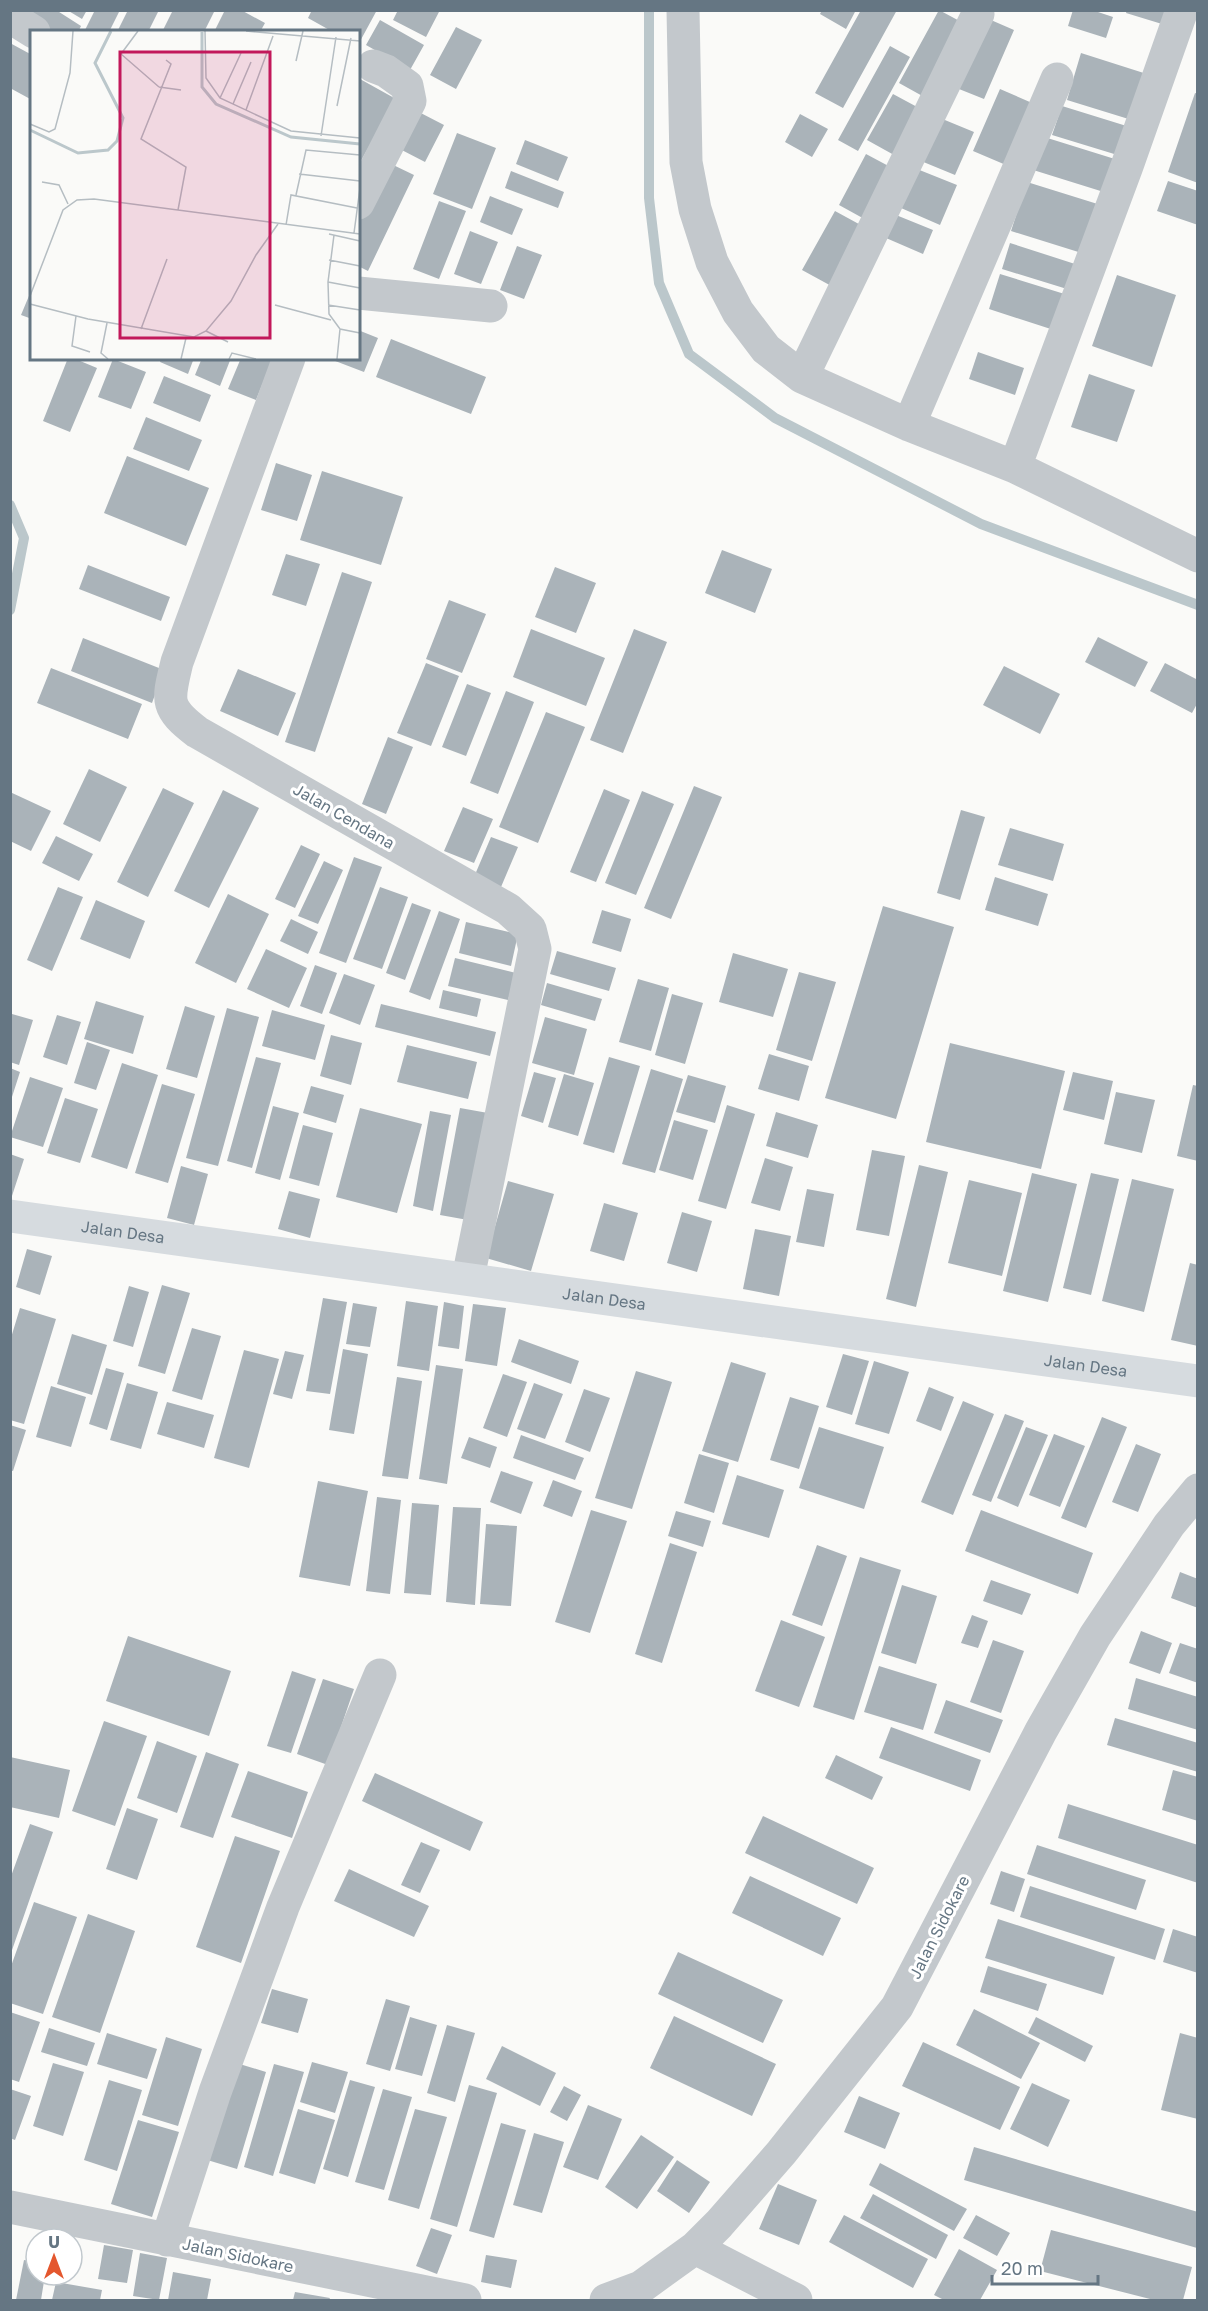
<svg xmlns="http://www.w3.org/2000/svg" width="1208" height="2311" font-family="'Golos Text',sans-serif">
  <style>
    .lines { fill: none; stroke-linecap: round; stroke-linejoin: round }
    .stream { stroke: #bbc7cb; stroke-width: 10 }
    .building { fill: #aab3b9 }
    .street { stroke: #c3c8cc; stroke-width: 33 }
    .secondary { stroke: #d6dbdf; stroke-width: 33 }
    .labels { text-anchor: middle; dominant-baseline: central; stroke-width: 6; stroke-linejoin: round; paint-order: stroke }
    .street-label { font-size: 16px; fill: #657683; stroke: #fff }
    .inset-river { fill: none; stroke: #bbc7cb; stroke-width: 3 }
    .inset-road { fill: none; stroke: #b5bdc2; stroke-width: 1.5 }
    .view { fill: #c2185b; fill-opacity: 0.15; stroke: #c2185b; stroke-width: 3 }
    .inset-edge { fill: none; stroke: #657683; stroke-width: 3 }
  </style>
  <rect width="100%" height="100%" fill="#fafaf8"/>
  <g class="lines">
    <path class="stream" d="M649 10V198L659 283 689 354 775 418 981 524 1198 605
      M10 505 24 538 10 610"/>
  </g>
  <path class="building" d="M17 10H56L81 26 78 32H47Z
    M67 10H87L82 19Z
    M95 10H120L109 32H84Z
    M128 10H159L148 32H117Z
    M173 10H215L204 32H162Z
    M225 10H241L265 23 260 32H214Z
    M312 10H377L358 45V32H333L308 18Z
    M398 10H440L426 37 393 20Z
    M822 10H856L846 29 820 14Z
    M861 10H897L843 108 815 93Z
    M939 10 967 25 926 98 899 83Z
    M1073 10H1092L1113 17 1106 38 1068 26Z
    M1127 10H1166L1162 24 1126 13Z
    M984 17 1014 30 984 99 954 87Z
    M380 20 424 45 410 70 366 45Z
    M456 27 482 40 456 89 430 75Z
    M10 43 32 55V100L10 88Z
    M890 46 910 57 858 151 838 140Z
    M1081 53 1150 75 1135 121 1067 100Z
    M360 79 396 99 358 166V83Z
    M1000 89 1039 106 1013 168 973 151Z
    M1195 93 1198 94V183L1168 172Z
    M893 94 919 108 894 155 867 140Z
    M1062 106 1133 128 1124 157 1052 135Z
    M413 109 444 125 425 162 394 146Z
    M800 114 828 129 812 157 785 142Z
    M940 118 974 132 955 175 921 161Z
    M457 133 496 148 472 209 433 194Z
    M1041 136 1118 160 1107 193 1030 169Z
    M525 140 568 157 558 181 516 164Z
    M866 154 896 170 868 221 839 205Z
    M387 162 414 175 368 271 358 266V221Z
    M917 169 957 185 940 225 901 208Z
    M511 171 564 192 558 208 505 188Z
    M1168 181 1198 191V225L1157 211Z
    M1027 182 1104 206 1088 255 1011 231Z
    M490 196 523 209 512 235 480 222Z
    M439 201 466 211 439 279 413 269Z
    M835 211 868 229 835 288 802 270Z
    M896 215 933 230 923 254 886 238Z
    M470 231 498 242 481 284 454 274Z
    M1010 243 1075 264 1067 289 1002 269Z
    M517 246 542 255 524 299 500 290Z
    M1000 274 1071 296 1060 332 989 309Z
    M1117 275 1176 295 1152 367 1092 346Z
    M31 291H32V319L21 315Z
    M358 330 378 338 364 372 330 359 358 358Z
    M391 339 486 377 471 414 376 377Z
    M978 352 1024 368 1015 395 969 379Z
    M68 358H73L97 368 70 432 43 421Z
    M161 358H194L188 374 160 362Z
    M202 358H231L220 386 195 375Z
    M241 358H273L256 400 228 389Z
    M113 359 146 372 131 409 98 397Z
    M1089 374 1135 390 1117 442 1071 427Z
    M164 376 211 395 200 422 153 403Z
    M146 417 202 440 189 471 133 449Z
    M127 456 209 488 186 546 104 513Z
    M276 463 312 475 297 521 261 510Z
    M322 471 403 497 381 565 300 540Z
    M722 550 772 569 755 613 705 593Z
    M286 554 320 564 306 606 272 595Z
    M88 565 170 597 161 621 79 589Z
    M555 567 596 583 576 633 535 617Z
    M342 572 372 582 315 752 285 742Z
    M449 600 486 614 462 673 426 659Z
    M531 629 605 658 586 706 513 677Z
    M634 629 667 642 623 753 590 740Z
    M1098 637 1148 662 1135 687 1085 662Z
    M83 638 164 670 152 703 71 671Z
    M426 663 459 676 431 746 397 733Z
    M1165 663 1198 680V702L1192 713 1150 691Z
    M1004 666 1060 694 1040 734 983 705Z
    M51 668 142 704 128 739 37 703Z
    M238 669 296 693 278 736 220 711Z
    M467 684 491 693 466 756 442 747Z
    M506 691 534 702 498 794 470 783Z
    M546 712 585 727 538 843 499 827Z
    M388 737 413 747 386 814 362 804Z
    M89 769 127 787 100 842 63 824Z
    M694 786 722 797 671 919 644 908Z
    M163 788 194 803 148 897 117 882Z
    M604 789 630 800 596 882 570 872Z
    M223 790 259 808 209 908 174 891Z
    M642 791 674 804 636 895 605 883Z
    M10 792 51 811 31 851 10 841Z
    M463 807 493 819 474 863 444 851Z
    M961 810 985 817 960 900 937 893Z
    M1010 828 1064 844 1053 881 998 865Z
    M56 836 93 854 79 881 42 863Z
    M491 837 518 847 501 887 474 877Z
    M301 845 320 854 295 908 275 899Z
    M354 857 382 867 346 963 319 953Z
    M324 861 343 870 318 924 298 916Z
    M995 877 1048 894 1038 926 985 910Z
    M58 887 83 897 52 971 27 960Z
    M380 887 408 897 382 969 353 959Z
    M228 894 269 914 236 983 195 963Z
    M96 900 145 921 130 959 80 939Z
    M412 903 431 910 405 980 386 973Z
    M883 906 954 927 896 1119 825 1098Z
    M602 910 631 919 621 952 592 943Z
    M439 911 460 919 430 1000 409 992Z
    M291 919 318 932 308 954 280 941Z
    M466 922 518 934 511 966 459 953Z
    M266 949 307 968 289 1008 247 989Z
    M557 951 616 968 609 991 550 974Z
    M733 953 788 969 773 1017 719 1002Z
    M455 958 516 973 508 1000 448 986Z
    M315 965 337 973 322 1014 300 1006Z
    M799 972 836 982 812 1061 776 1050Z
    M344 974 375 985 360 1025 329 1013Z
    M638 979 669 988 651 1051 619 1042Z
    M547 983 602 999 595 1021 541 1005Z
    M443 990 481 999 477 1017 439 1008Z
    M672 994 703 1003 685 1064 655 1055Z
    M96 1001 144 1016 133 1054 84 1039Z
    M381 1004 496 1032 490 1056 375 1027Z
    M185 1006 215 1016 197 1078 166 1069Z
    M227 1008 259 1017 218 1166 186 1158Z
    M272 1010 325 1025 315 1060 262 1046Z
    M12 1014 33 1020 19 1065 10 1062Z
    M57 1015 81 1022 67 1065 43 1057Z
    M545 1017 587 1029 574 1075 532 1063Z
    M331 1035 362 1043 351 1085 320 1076Z
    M87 1042 110 1050 96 1090 74 1083Z
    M950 1043 1065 1071 1041 1169 926 1142Z
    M407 1045 477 1062 468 1099 397 1082Z
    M769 1054 809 1066 799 1101 758 1089Z
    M256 1057 281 1063 252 1168 227 1161Z
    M609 1057 640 1066 614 1153 583 1144Z
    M122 1063 158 1075 127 1169 91 1157Z
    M10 1068 20 1072 11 1100H10Z
    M651 1069 683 1079 655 1173 622 1164Z
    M534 1072 556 1078 543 1123 521 1116Z
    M1073 1072 1113 1081 1104 1120 1063 1110Z
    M564 1074 594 1083 578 1136 548 1127Z
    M688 1075 726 1086 715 1123 676 1112Z
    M30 1077 63 1088 43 1147 10 1137Z
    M162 1084 195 1094 168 1183 135 1173Z
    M1193 1085 1198 1086V1161L1177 1156Z
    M311 1086 344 1095 336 1123 303 1113Z
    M1116 1092 1155 1100 1142 1153 1104 1144Z
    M65 1098 98 1109 80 1163 47 1153Z
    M727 1105 755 1114 726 1209 698 1201Z
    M273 1106 299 1113 280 1180 255 1173Z
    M360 1108 422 1124 397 1213 336 1197Z
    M460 1108 488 1113 468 1220 440 1215Z
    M430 1111 451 1115 433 1211 413 1206Z
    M776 1112 818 1125 808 1158 766 1146Z
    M674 1120 708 1130 693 1180 659 1170Z
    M303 1125 333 1133 319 1186 289 1178Z
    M872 1150 905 1156 889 1236 856 1230Z
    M10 1154 24 1159 11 1199H10Z
    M765 1158 793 1167 780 1211 751 1203Z
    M919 1165 948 1172 916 1307 886 1299Z
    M181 1166 208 1174 194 1225 167 1218Z
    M1032 1173 1077 1184 1048 1302 1003 1291Z
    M1091 1173 1119 1179 1091 1295 1063 1288Z
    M1132 1179 1174 1189 1144 1312 1102 1301Z
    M969 1180 1022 1193 1002 1276 948 1263Z
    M508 1181 554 1194 531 1271 486 1258Z
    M807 1189 834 1194 824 1247 796 1242Z
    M289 1191 320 1199 310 1238 278 1229Z
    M604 1203 638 1213 624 1261 590 1251Z
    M682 1212 712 1221 697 1272 667 1263Z
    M755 1229 791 1236 779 1296 743 1289Z
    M27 1249 52 1256 40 1295 16 1287Z
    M1190 1263 1198 1265V1346L1171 1340Z
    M162 1285 190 1293 165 1374 138 1366Z
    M129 1286 149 1292 133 1347 113 1341Z
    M323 1298 347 1302 330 1394 306 1391Z
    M406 1301 438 1306 429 1371 397 1366Z
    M444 1302 464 1306 459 1349 438 1346Z
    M353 1303 377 1307 370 1347 346 1344Z
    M473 1304 506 1308 497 1366 465 1361Z
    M20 1308 56 1319 24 1424 10 1420V1341Z
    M192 1328 221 1336 202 1400 172 1391Z
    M72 1334 107 1345 92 1395 57 1384Z
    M519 1339 579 1361 571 1384 511 1362Z
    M343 1349 368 1354 354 1434 329 1430Z
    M244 1350 279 1359 249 1468 214 1458Z
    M285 1351 304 1355 292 1399 273 1394Z
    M843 1354 869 1361 852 1415 826 1407Z
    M874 1361 909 1372 889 1434 855 1424Z
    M731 1362 766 1373 738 1462 702 1451Z
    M436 1365 463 1369 447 1484 419 1479Z
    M106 1368 124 1373 107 1430 89 1424Z
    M636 1371 672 1382 632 1509 595 1498Z
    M503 1374 527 1382 507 1437 483 1428Z
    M397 1377 422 1381 408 1479 382 1476Z
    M127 1383 158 1392 141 1449 110 1440Z
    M534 1383 563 1394 545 1439 517 1429Z
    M51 1386 86 1397 71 1447 36 1437Z
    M929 1387 954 1397 941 1431 916 1421Z
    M584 1389 610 1398 590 1452 565 1442Z
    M790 1397 819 1406 799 1469 770 1460Z
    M963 1401 994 1414 953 1515 921 1502Z
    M167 1402 214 1415 204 1448 157 1434Z
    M1005 1414 1024 1421 991 1502 972 1495Z
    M1102 1417 1127 1427 1086 1528 1061 1518Z
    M10 1425 26 1430 13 1471 10 1470Z
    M819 1427 884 1447 864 1509 799 1488Z
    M1026 1427 1048 1435 1018 1507 997 1498Z
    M1054 1434 1085 1446 1060 1507 1029 1495Z
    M521 1435 584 1458 575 1480 513 1458Z
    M469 1437 497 1447 490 1468 461 1458Z
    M1136 1444 1161 1454 1138 1512 1112 1502Z
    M699 1454 729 1463 714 1513 684 1503Z
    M501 1471 533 1482 521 1514 490 1502Z
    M737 1475 784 1490 769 1538 722 1524Z
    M553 1480 582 1491 572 1517 543 1506Z
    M318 1481 368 1491 350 1586 299 1577Z
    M377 1497 401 1500 390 1594 366 1591Z
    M412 1503 439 1505 431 1595 404 1593Z
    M453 1507 481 1508 475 1605 446 1602Z
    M591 1510 627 1521 590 1633 555 1622Z
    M981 1510 1093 1553 1078 1594 965 1551Z
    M676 1511 711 1521 703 1547 668 1536Z
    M486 1524 517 1526 511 1606 480 1604Z
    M670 1543 697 1552 662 1663 635 1654Z
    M817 1545 847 1556 822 1626 792 1615Z
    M860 1557 901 1570 854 1720 813 1707Z
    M1180 1572 1198 1579V1608L1171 1598Z
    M991 1580 1031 1594 1022 1615 983 1601Z
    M902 1585 937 1596 916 1664 881 1653Z
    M972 1615 988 1621 978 1648 961 1643Z
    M781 1620 825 1637 799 1707 755 1691Z
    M1141 1631 1172 1643 1160 1674 1129 1663Z
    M128 1636 231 1671 209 1736 106 1701Z
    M993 1640 1024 1651 1001 1713 970 1702Z
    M1180 1643 1198 1649V1683L1169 1673Z
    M879 1666 937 1684 923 1730 864 1712Z
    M292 1671 316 1679 291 1753 267 1746Z
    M1136 1678 1198 1697V1730L1128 1709Z
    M323 1679 354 1689 328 1765 297 1754Z
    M946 1700 1003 1720 990 1753 934 1733Z
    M1115 1718 1198 1743V1772L1107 1745Z
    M104 1721 147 1736 115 1826 72 1811Z
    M891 1727 981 1760 970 1791 879 1758Z
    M157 1741 197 1756 177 1813 137 1798Z
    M206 1752 239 1764 213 1838 180 1827Z
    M836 1755 883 1777 872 1800 825 1778Z
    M10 1757 70 1770 59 1818 10 1807Z
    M1173 1770 1198 1777V1821L1162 1810Z
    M248 1771 308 1792 292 1838 231 1817Z
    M375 1773 483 1822 470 1851 362 1801Z
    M1068 1804 1198 1845V1883L1058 1838Z
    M127 1808 158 1819 137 1880 106 1869Z
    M763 1816 874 1868 857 1904 745 1853Z
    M30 1824 53 1832 11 1953 10 1879Z
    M235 1836 280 1851 241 1963 196 1947Z
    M421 1842 440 1850 420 1893 401 1885Z
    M1037 1845 1146 1880 1136 1910 1027 1874Z
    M349 1869 429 1906 414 1937 334 1901Z
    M1001 1871 1025 1879 1014 1912 990 1904Z
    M750 1876 841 1918 823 1956 732 1913Z
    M1030 1886 1165 1929 1155 1960 1020 1917Z
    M34 1902 77 1917 43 2014 10 2003V1969Z
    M88 1914 135 1931 100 2033 52 2017Z
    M998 1919 1115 1957 1103 1995 985 1958Z
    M1173 1929 1198 1937V1973L1163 1962Z
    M678 1952 783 2000 763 2043 658 1994Z
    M988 1966 1047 1984 1038 2011 980 1992Z
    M272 1989 308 1999 298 2033 261 2023Z
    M386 1999 410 2006 390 2071 366 2064Z
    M974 2009 1040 2043 1021 2079 956 2045Z
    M10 2012 40 2022 19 2082 10 2079Z
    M674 2016 776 2064 752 2116 650 2068Z
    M410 2017 437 2025 422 2076 395 2069Z
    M1036 2017 1093 2046 1085 2062 1028 2033Z
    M447 2025 475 2033 455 2102 427 2093Z
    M49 2028 95 2043 87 2066 41 2052Z
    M107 2033 157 2049 147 2079 97 2064Z
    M1180 2033 1198 2038V2119L1161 2110Z
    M166 2037 202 2049 178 2126 142 2115Z
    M923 2042 1020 2087 1000 2130 902 2086Z
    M502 2046 556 2073 540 2106 486 2079Z
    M233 2062 266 2072 237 2169 204 2159Z
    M312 2062 348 2072 335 2113 300 2102Z
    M53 2063 84 2072 63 2136 33 2126Z
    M274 2064 304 2072 273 2176 244 2167Z
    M109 2080 142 2090 117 2171 84 2160Z
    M350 2080 375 2087 348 2177 323 2169Z
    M1032 2083 1070 2100 1048 2147 1010 2129Z
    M469 2085 497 2093 457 2227 430 2219Z
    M564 2086 581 2095 567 2121 550 2112Z
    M10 2089 31 2096 15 2140 10 2138Z
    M383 2089 412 2097 384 2190 355 2182Z
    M859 2096 900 2113 885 2149 844 2132Z
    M588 2105 622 2119 598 2180 563 2167Z
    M298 2109 335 2120 315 2184 279 2173Z
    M415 2109 447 2117 419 2209 388 2200Z
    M138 2120 179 2132 152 2217 111 2204Z
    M501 2123 526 2130 494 2238 469 2231Z
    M534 2133 564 2142 542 2213 513 2205Z
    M641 2135 674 2157 637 2209 605 2187Z
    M974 2147 1198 2212 1197 2248 964 2180Z
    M677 2160 710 2182 689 2213 657 2191Z
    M880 2163 967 2209 954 2231 869 2185Z
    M778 2184 817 2200 799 2245 759 2229Z
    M873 2194 948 2235 936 2259 860 2218Z
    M844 2215 928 2259 913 2288 829 2242Z
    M976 2215 1010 2233 997 2256 963 2238Z
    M431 2228 452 2235 437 2274 416 2266Z
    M1051 2230 1192 2267 1183 2300H1154L1040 2271Z
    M104 2245 133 2250 127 2283 98 2279Z
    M959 2249 997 2270 980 2300H944L934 2295Z
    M140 2253 167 2258 159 2300 133 2296Z
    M486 2255 517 2260 511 2288 481 2282Z
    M24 2260 36 2262V2275H45L41 2300H16Z
    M173 2272 211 2279 207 2300H168Z
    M56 2282 102 2290 100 2300H52Z
    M295 2292 330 2298 329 2300H293Z"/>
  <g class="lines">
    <path class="street" d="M683 10 686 162 695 209 712 262 738 312 766 349 802 377 909 425 1015 467 1198 556
      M10 17 34 32
      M358 203 410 101 407 86 386 71 373 66
      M358 293 491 306
      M289 358 177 662C168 700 164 707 197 732L508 909 530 929 535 949 468 1278
      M802 377 978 14
      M909 425 1057 79
      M1015 467 1127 166 1182 10
      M10 2207 465 2300
      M167 2240 215 2092 283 1907 380 1675
      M695 2248 796 2300
      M606 2300 641 2287 695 2248 719 2224 781 2153 897 2007 1041 1731 1095 1636 1169 1525 1198 1490"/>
    <path class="secondary" id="s1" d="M10 1216 1198 1381"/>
  </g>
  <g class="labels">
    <g class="street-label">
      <text transform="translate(344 816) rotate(30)">Jalan Cendana</text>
      <text stroke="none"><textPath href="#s1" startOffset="114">Jalan Desa</textPath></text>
      <text stroke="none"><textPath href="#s1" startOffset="600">Jalan Desa</textPath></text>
      <text stroke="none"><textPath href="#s1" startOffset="1086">Jalan Desa</textPath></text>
      <text transform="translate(939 1927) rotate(-63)">Jalan Sidokare</text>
      <text transform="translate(238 2255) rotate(12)">Jalan Sidokare</text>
    </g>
  </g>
  <g transform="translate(30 30)">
    <rect width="330" height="330" fill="#fafaf8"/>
    <path class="inset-river" d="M172 2V57L186 74 261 107 330 114M0 100 48 123 78 120 87 111 93 88 65 33 81 1"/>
    <path class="inset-road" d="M108 1 91 24 129 57M175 1 176 48 190 68 261 101 330 108M216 1 330 11M136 30 141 34 111 109 156 137 148 180M266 31 273 1M129 57 151 60M190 68 211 23M203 74 221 32M307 76 321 8M216 80 243 6M0 94 19 102 25 99 40 43 43 1M291 106 306 7M269 144 330 151M12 152 29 155 38 174M266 165 276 120 330 125M256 195 261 165 327 178M324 203 330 158M299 204 330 211M304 205 298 252 299 284 310 299 330 303M299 230 330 236M298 252 330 258M0 266 33 180 47 170 64 169 330 204M0 274 58 289 164 307 176 301 201 271 226 225 248 194M245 275 301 290M298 275 330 280M46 286 42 316 60 322M77 293 71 323 78 329M111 299 137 229M176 301 198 312M151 329 156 308M199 329 202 323 226 329M307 329 310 299"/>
    <path class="view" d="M90 22H240V308H90Z"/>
    <rect width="330" height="330" class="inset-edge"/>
  </g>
  <rect width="1208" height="2311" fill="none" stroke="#657683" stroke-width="24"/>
  <g transform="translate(54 2257)"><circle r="28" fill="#ffffff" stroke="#c1c8cd" stroke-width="1.5"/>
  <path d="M0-4.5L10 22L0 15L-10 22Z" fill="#e4572e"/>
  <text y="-9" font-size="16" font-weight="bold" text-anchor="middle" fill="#657683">U</text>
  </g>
  <path d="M992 2275v9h106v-9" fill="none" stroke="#657683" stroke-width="3"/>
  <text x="1001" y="2275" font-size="18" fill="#657683" stroke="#ffffff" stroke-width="4.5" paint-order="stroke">20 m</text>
</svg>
